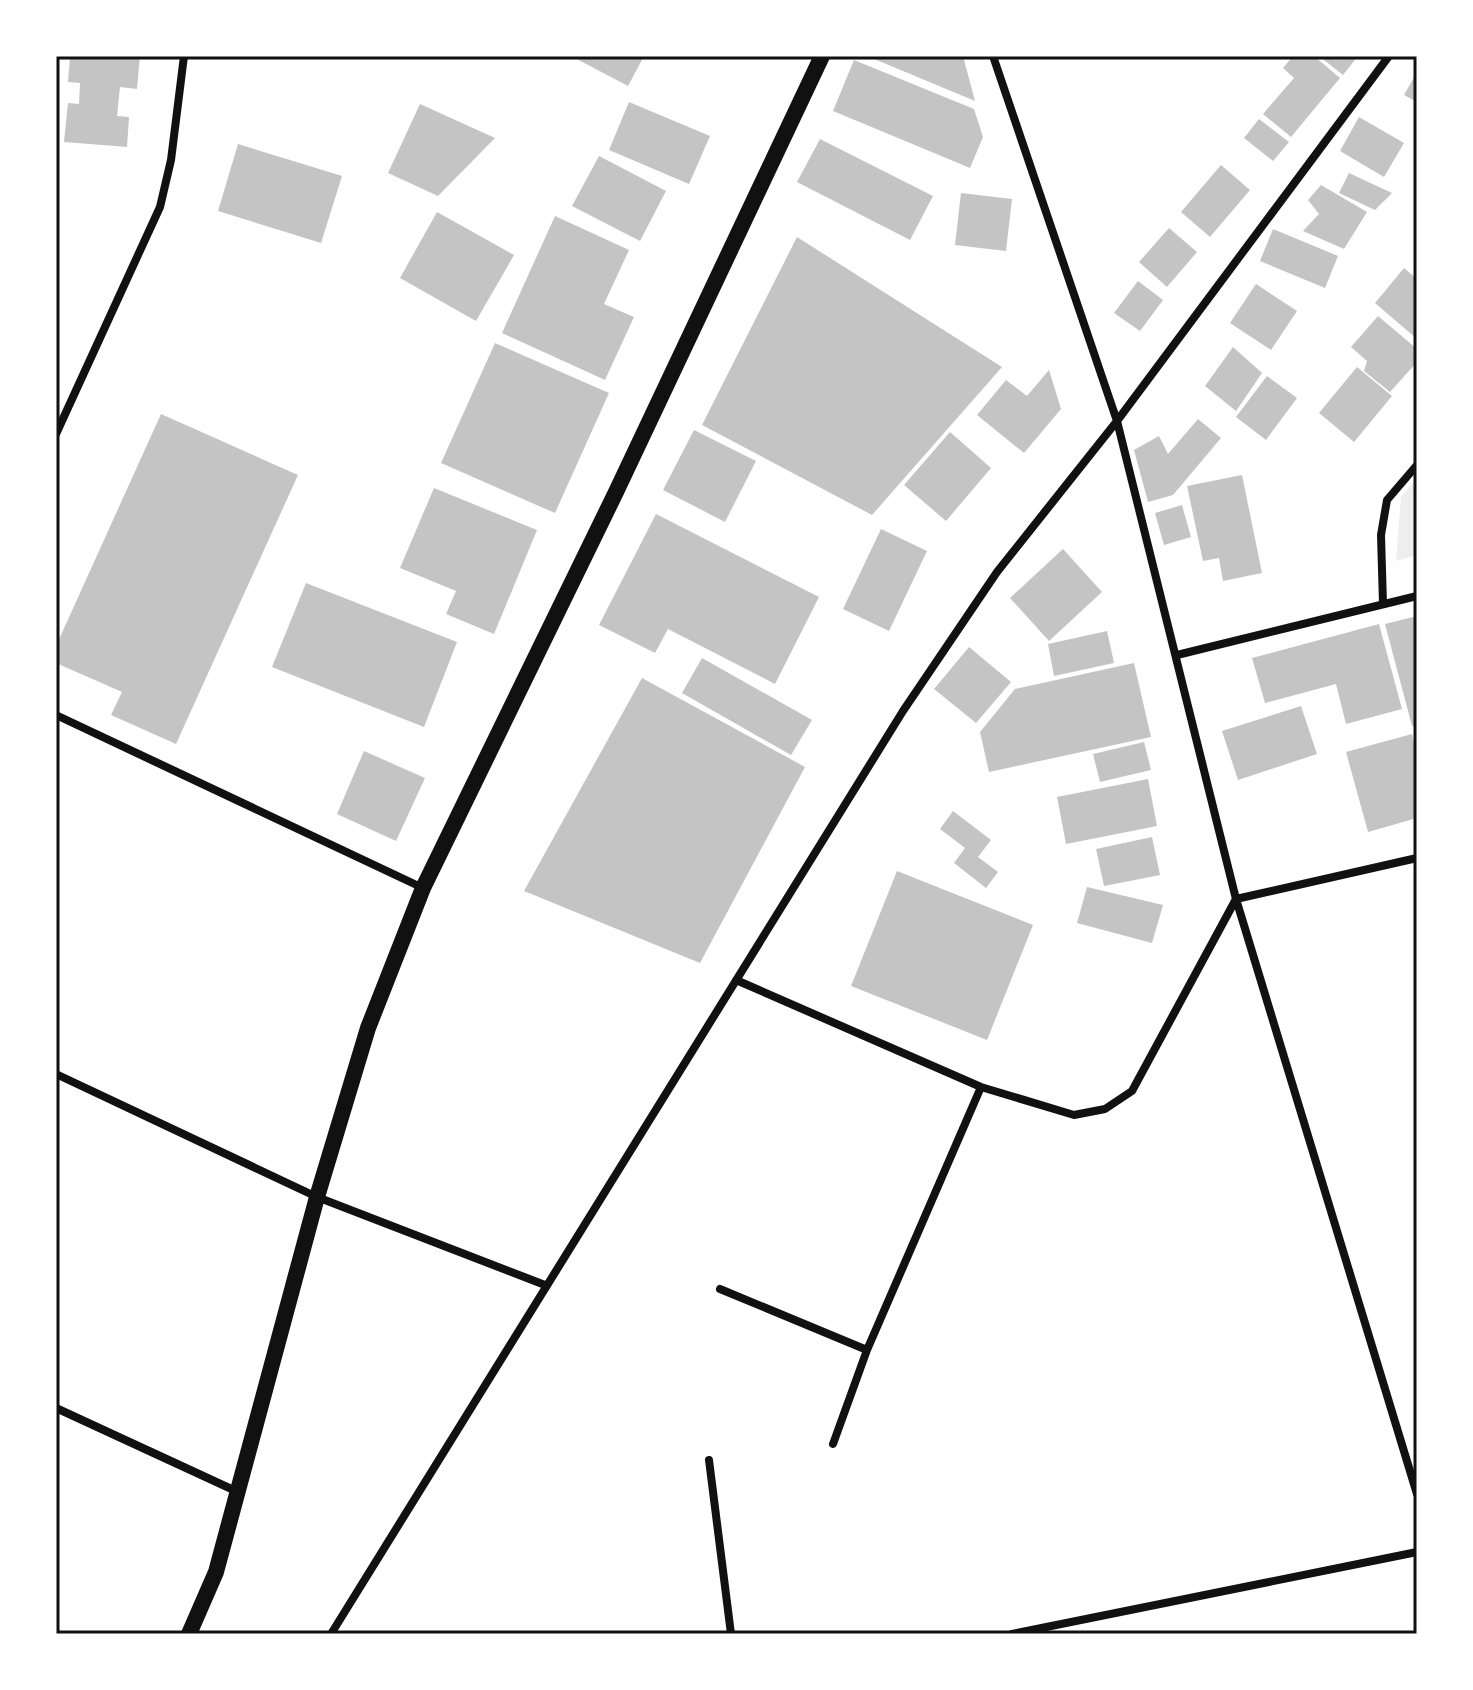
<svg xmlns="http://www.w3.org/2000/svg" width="1473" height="1690" font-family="Karla,sans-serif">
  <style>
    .green { fill: #eee }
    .building { fill: #c4c4c4 }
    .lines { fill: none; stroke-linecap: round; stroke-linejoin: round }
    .minor { stroke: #111; stroke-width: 8 }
    .secondary { stroke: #111; stroke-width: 16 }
    .neatline { fill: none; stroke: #111; stroke-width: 3 }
  </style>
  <rect width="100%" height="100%" fill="#fff"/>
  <path class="green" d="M1417 478V555L1396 561 1401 497Z"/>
  <path class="building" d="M70 56H140L137 89 120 87 117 116 129 117 127 147 64 142 68 103 79 104 80 83 68 82Z
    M571 56H644L628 86Z
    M867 56H963L975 101Z
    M1293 56H1314L1340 78 1291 137 1263 114 1294 78 1283 68Z
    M1319 56H1358L1343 75Z
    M854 60 974 109 983 137 970 168 833 111Z
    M1417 72V102L1404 95Z
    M629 102 710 136 689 184 609 150Z
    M420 104 495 138 438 196 388 173Z
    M1359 117 1404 143 1384 177 1340 151Z
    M1259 119 1289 142 1273 161 1244 138Z
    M820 139 933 196 910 240 797 182Z
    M238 144 342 176 321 243 218 211Z
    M599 156 666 191 640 241 572 206Z
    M1221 165 1250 190 1210 237 1181 212Z
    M1349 173 1392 193 1375 210 1339 193Z
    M1321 185 1367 212 1344 249 1303 231 1319 214 1308 200Z
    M961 193 1012 199 1006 251 955 245Z
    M437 212 514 255 476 321 400 278Z
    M555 216 629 250 604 304 634 317 605 380 502 333Z
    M1169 228 1197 252 1167 287 1139 262Z
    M1273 229 1338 256 1325 288 1260 261Z
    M797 237 1002 367 872 515 702 425Z
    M1404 268 1417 279V339L1375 303Z
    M1138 281 1163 300 1140 331 1114 313Z
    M1256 284 1297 311 1271 350 1230 323Z
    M1378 316 1417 349V362L1390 392 1364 371 1367 361 1351 347Z
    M495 343 609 393 555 513 441 463Z
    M1233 347 1262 373 1236 411 1205 386Z
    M1357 367 1392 396 1354 442 1319 413Z
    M1049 370 1061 409 1024 453 977 415 1006 380 1027 396Z
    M1267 376 1297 398 1266 440 1236 417Z
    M161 414 298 475 176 744 111 715 122 692 56 663V646Z
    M1198 419 1221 438 1173 495 1148 502 1134 450 1159 436 1168 454Z
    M694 430 756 461 725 522 663 490Z
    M950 432 991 468 946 521 904 485Z
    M1242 475 1262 573 1223 581 1219 558 1203 561 1187 486Z
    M434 488 537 530 494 634 446 614 456 591 400 568Z
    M1182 505 1191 537 1164 545 1155 513Z
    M656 514 819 597 775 684 668 629 655 653 599 625Z
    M881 529 927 551 889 631 843 609Z
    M1063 549 1102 592 1049 641 1010 598Z
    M306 583 457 642 424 727 272 667Z
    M1417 616V725L1412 726 1385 624Z
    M1379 624 1402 709 1346 724 1336 684 1265 703 1252 658Z
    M1107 631 1114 663 1054 676 1048 644Z
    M969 647 1011 682 976 723 934 689Z
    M702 658 812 720 791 755 682 693Z
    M1134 663 1151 737 989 772 980 732 1015 689Z
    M642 678 805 767 700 963 524 891Z
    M1301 706 1317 754 1238 780 1222 731Z
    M1412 734 1417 753V818L1368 832 1346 752Z
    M1144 742 1151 770 1100 782 1093 754Z
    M364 751 425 778 396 841 337 814Z
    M1148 779 1157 826 1066 844 1057 797Z
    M953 811 991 840 978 857 998 872 986 888 954 863 965 848 940 829Z
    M1152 837 1160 875 1104 886 1096 849Z
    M897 871 1033 925 987 1040 851 986Z
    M1087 887 1163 905 1152 943 1077 923Z"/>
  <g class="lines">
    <path class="minor" d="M993 56 1117 421 1236 899 1417 1494
      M56 434 160 207 171 160 184 56
      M1383 604 1381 535 1387 500 1417 465
      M1177 655 1417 596
      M56 715 423 888
      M736 980 981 1087 1074 1115 1105 1109 1132 1091 1236 899 1417 858
      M56 1074 317 1197 545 1285
      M720 1289 867 1350
      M56 1408 238 1492
      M833 1444 867 1350 981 1087
      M709 1460 731 1634
      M331 1634 903 711 997 572 1117 421 1389 56
      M1012 1634 1417 1552"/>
    <path class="secondary" d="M189 1634 216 1572 317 1197 368 1028 423 888 616 492 822 56"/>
  </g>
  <rect width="1473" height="1690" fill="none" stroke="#ffffff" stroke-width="116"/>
  <rect x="58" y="58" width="1357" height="1574" class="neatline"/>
</svg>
